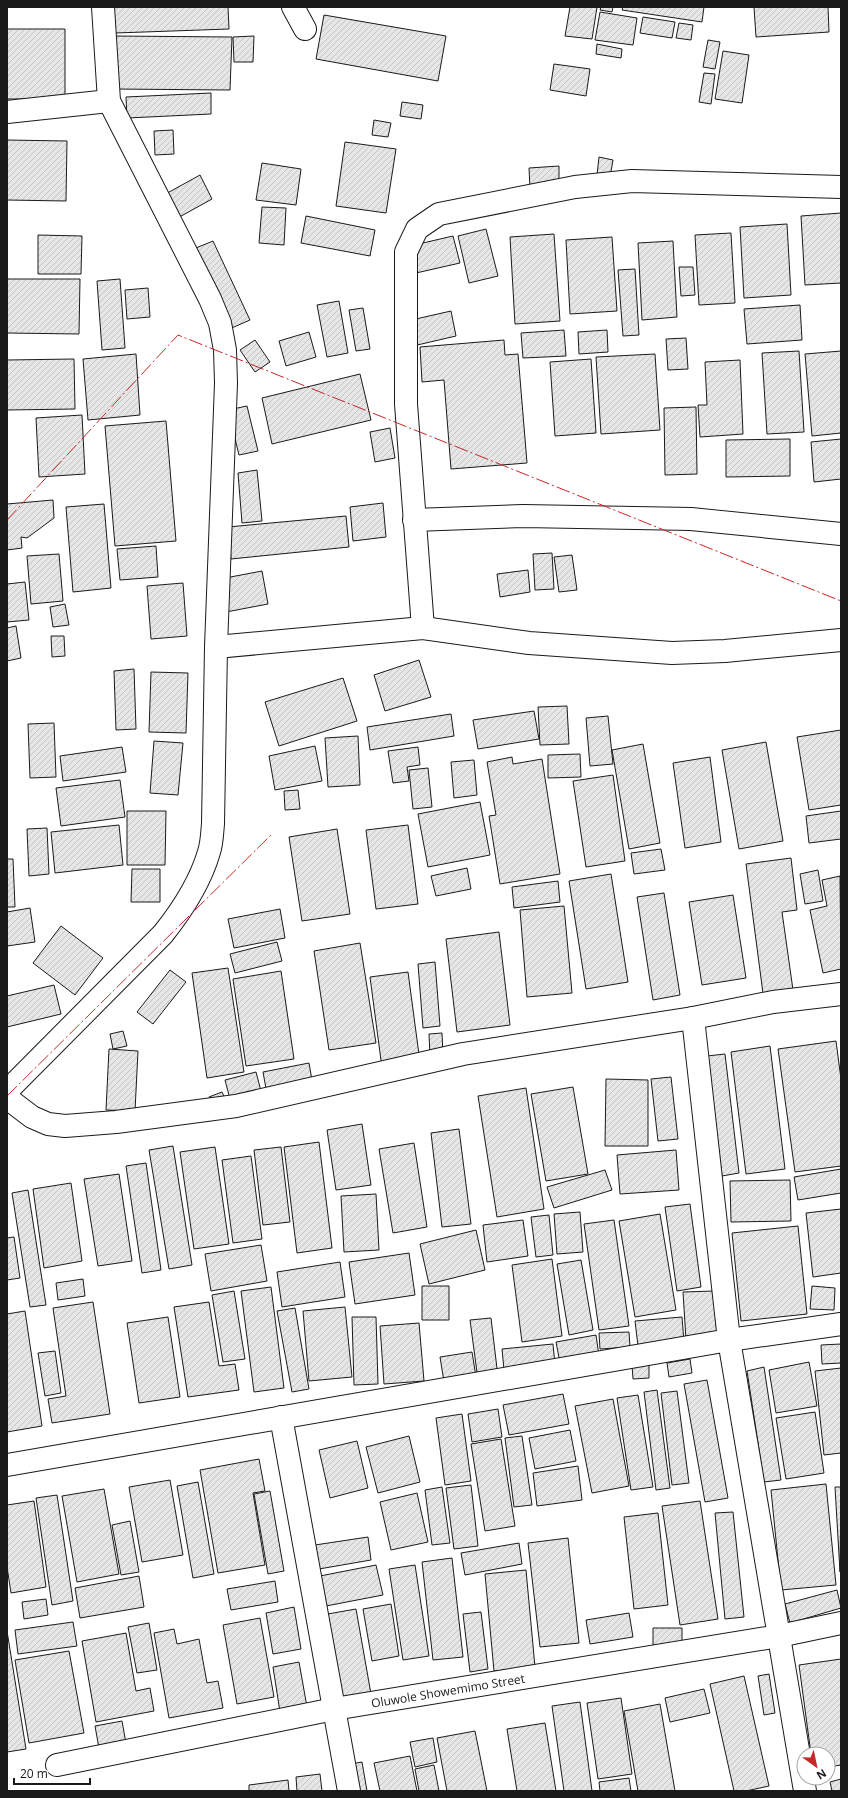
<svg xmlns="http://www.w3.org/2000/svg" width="848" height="1798" font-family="'Open Sans',sans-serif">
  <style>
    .building { fill: url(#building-hatch); stroke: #1a1a1a }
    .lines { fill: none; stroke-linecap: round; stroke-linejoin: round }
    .minor-casing { stroke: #1a1a1a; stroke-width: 24 }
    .minor { stroke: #fff; stroke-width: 22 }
    .power { stroke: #c62828; stroke-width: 1; stroke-dasharray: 14 3 2 3; stroke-linecap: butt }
    .labels { text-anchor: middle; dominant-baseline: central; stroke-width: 3; stroke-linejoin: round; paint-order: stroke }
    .street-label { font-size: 12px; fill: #1a1a1a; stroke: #fff }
  </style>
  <defs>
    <pattern id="building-hatch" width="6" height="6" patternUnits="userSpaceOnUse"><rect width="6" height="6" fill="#e6e6e6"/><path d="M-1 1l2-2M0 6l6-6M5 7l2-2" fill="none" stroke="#c5c5c5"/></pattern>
  </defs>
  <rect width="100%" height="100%" fill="#fff"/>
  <path class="building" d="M114 7H228L229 29 115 33Z
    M570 7H597L592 39 565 36Z
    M601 7H613L612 12 600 10Z
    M623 7H704L702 22 622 10Z
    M754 7H828L829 32 756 37Z
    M600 12 637 18 633 45 595 40Z
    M324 15 446 36 438 81 316 59Z
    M643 17 675 22 672 38 640 33Z
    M679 23 693 25 691 40 676 38Z
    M7 29H65V99H7Z
    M113 36 232 37 230 90 112 89Z
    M254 36 253 62H234L233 37Z
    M708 40 720 42 715 69 703 67Z
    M597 44 622 49 621 58 596 54Z
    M723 51 749 55 742 103 715 99Z
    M554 64 590 69 586 96 550 90Z
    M704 73 715 74 711 104 699 102Z
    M211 93V114L127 118 126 97Z
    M402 102 423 105 421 119 400 116Z
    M374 120 391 123 388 137 372 135Z
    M173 130 174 154 155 155 154 131Z
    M7 140 67 141 66 201 7 200Z
    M345 142 396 149 386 213 336 206Z
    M599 157 613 160 610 177 597 175Z
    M262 163 301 169 296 205 256 200Z
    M559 166V187L530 188 529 168Z
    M200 175 212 199 174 220 162 196Z
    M262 207 286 208 284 245 259 243Z
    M841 213V283L805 285 801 216Z
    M306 216 375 230 370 256 301 243Z
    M787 224 791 295 744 298 740 227Z
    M486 229 498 276 469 283 458 236Z
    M731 233 735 303 699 305 695 235Z
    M554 234 560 321 515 324 510 237Z
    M38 235 82 236 81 274H38Z
    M453 236 460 263 416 273 410 246Z
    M612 237 617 311 570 314 566 240Z
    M213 241 250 320 227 330 191 250Z
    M673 241 677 317 642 320 638 243Z
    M679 267H693L695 295 681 296Z
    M635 269 639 335 623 336 618 270Z
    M7 279H80L79 334 7 333Z
    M120 279 125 348 102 350 97 281Z
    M148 288 150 317 127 319 125 290Z
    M339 301 348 353 327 357 317 305Z
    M800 305 802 340 747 344 744 309Z
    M363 308 370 349 356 351 349 310Z
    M451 311 456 336 413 346 407 321Z
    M564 330 566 356 523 358 521 333Z
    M607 330 608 352 579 354 578 332Z
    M309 332 316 357 286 366 279 341Z
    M686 338 688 369 668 370 666 339Z
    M255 340 270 362 255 372 240 350Z
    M504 340 505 355 518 354 527 463 451 469 444 380 422 382 420 347Z
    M799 351 804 432 767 434 762 353Z
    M841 351V433L812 436 805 354Z
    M136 354 140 415 88 420 83 359Z
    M655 354 660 430 601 434 596 357Z
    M74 359 75 409 7 410V360Z
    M591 359 596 433 555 436 550 362Z
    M740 360 743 434 700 437 698 405H707L705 362Z
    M360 374 371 420 272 444 262 398Z
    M247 406 258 451 239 455 228 410Z
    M696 407 697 474 665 475 664 408Z
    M82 415 85 474 39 477 36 418Z
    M166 421 176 541 115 546 105 426Z
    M390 428 395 458 375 462 370 432Z
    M790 439V476L726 477V440Z
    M841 439V479L814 482 811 442Z
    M257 470 262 521 242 523 238 473Z
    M53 500 54 518 27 538 21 537 22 548 7 550V504Z
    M383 503 386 537 353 541 350 507Z
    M104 504 111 588 73 592 66 507Z
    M346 516 349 547 231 559 228 527Z
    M156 546 158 577 120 580 117 549Z
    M552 553 554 589 535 590 533 554Z
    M59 554 63 601 31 604 27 556Z
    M572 555 577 590 559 592 554 557Z
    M528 570 530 592 500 597 497 574Z
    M262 571 268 604 226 612 220 579Z
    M25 582 29 620 7 622V584Z
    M183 583 187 636 151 639 147 586Z
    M65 604 69 625 53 627 50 607Z
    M16 626 21 658 7 661V628Z
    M51 636H64L65 656 52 657Z
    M419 660 431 697 385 711 374 675Z
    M134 669 136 729 116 730 114 671Z
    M151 672 188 673 186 733 149 732Z
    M343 678 357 721 279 746 265 702Z
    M567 706 569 744 540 745 538 707Z
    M534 711 539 739 478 749 473 720Z
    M451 714 454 736 370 750 367 727Z
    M608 716 613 764 590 766 586 718Z
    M54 723 56 777 30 778 28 724Z
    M841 730V805L809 810 797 737Z
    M358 736 360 785 328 787 325 738Z
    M154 741 183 743 178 795 150 793Z
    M766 742 783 841 739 849 722 750Z
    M643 744 660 843 629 849 612 750Z
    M315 746 322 781 275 790 269 756Z
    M122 747 126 772 63 781 60 756Z
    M418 747 420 765 407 767 409 781 393 783 388 751Z
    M580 754 581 777 548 778V755Z
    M512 757 513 764 542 759 560 874 500 884 489 816 496 815 487 762Z
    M710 757 721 842 685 848 673 763Z
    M474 760 477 795 454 798 451 762Z
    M428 768 432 807 413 809 409 770Z
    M613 775 625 861 586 867 573 781Z
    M120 780 125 817 61 826 56 788Z
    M298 790 300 809 285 810 284 791Z
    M480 802 490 855 428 867 418 814Z
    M127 811H166L165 865H127Z
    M841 811V839L809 843 806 816Z
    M119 825 123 865 55 873 51 832Z
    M408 825 418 904 376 909 366 830Z
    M47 828 49 874 29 876 27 829Z
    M337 829 350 914 302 921 289 837Z
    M661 849 665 870 634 874 631 853Z
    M791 858 797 910 782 912 794 997 764 1001 746 864Z
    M7 859H13L15 907H7Z
    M467 868 471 889 436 896 431 876Z
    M132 869H160V902H131Z
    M818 870 823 901 805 904 800 874Z
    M611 874 628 982 586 989 569 881Z
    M840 876 841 969 823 973 810 910 827 906 822 880Z
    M558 881 560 902 514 908 512 887Z
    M664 893 680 995 653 1000 637 897Z
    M733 895 746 978 702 985 689 902Z
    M564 906 572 993 527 997 520 910Z
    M30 908 35 942 7 946V912Z
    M280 909 285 938 234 948 228 919Z
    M61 926 103 958 75 995 33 963Z
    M499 932 510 1025 457 1032 446 939Z
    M277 942 282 961 235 973 230 954Z
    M360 943 376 1043 329 1050 314 951Z
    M435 962 440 1026 423 1028 418 964Z
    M228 968 244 1072 207 1078 192 973Z
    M170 970 186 982 153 1024 137 1012Z
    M281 971 294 1059 246 1066 233 979Z
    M408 972 420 1062 382 1068 370 977Z
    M54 985 61 1014 7 1027V996Z
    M123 1031 127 1046 113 1049 110 1034Z
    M442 1033 443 1056H430L429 1034Z
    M836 1041 841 1079V1166L795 1172 778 1049Z
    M770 1046 785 1169 746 1174 731 1052Z
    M109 1049 138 1051 135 1111 106 1110Z
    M725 1054 739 1173 722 1176 707 1056Z
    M309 1063 313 1086 267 1094 263 1072Z
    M256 1072 262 1095 231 1103 225 1080Z
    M671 1077 678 1139 658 1141 651 1079Z
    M606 1079 648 1080V1146H605Z
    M573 1087 588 1174 546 1181 531 1094Z
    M526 1088 544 1209 497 1217 478 1096Z
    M222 1092 226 1101 213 1107 209 1097Z
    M362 1124 371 1185 336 1190 327 1130Z
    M459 1129 471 1224 442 1227 431 1133Z
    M319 1142 332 1248 297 1253 284 1147Z
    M414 1143 427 1227 393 1233 379 1149Z
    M173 1146 192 1265 169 1269 149 1150Z
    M215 1147 229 1244 194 1249 180 1152Z
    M281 1147 290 1222 263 1225 254 1150Z
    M676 1150 679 1190 620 1194 617 1155Z
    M251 1156 262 1239 233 1243 222 1160Z
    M146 1163 161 1270 142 1273 126 1166Z
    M841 1169V1193L798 1200 794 1177Z
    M605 1170 612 1190 554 1208 547 1187Z
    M119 1174 132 1261 98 1266 84 1179Z
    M790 1180 791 1221 731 1222 730 1181Z
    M71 1183 82 1261 44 1268 33 1189Z
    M28 1190 46 1305 30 1307 12 1193Z
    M376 1194 379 1250 344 1252 341 1196Z
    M690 1204 701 1287 677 1291 665 1207Z
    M841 1209V1273L813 1277 806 1213Z
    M580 1212 583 1252 557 1254 554 1214Z
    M660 1214 676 1310 635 1317 619 1221Z
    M549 1215 553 1255 536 1257 531 1217Z
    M523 1220 528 1256 487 1262 483 1225Z
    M614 1220 629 1326 599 1330 584 1224Z
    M798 1226 807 1314 741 1321 732 1233Z
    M476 1230 485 1270 429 1284 420 1244Z
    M14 1237 20 1278 7 1280V1238Z
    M261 1245 267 1281 211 1291 205 1254Z
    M409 1253 415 1295 355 1304 349 1262Z
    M552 1259 562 1336 522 1342 512 1265Z
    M581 1260 593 1330 569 1335 557 1264Z
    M340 1262 345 1297 282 1307 277 1272Z
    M83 1279 85 1296 58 1300 56 1283Z
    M422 1286H449V1320H422Z
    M812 1286 835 1288 834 1310 810 1309Z
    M271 1287 284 1388 254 1392 241 1291Z
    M234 1291 245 1359 223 1362 212 1295Z
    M714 1291 717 1338 686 1340 683 1292Z
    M93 1302 110 1414 52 1423 48 1399 66 1396 53 1308Z
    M209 1302 219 1366 235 1364 239 1390 188 1397 174 1307Z
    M345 1307 352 1377 309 1381 303 1311Z
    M295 1308 309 1389 292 1392 277 1311Z
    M25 1311 42 1426 7 1432V1314Z
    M168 1317 180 1397 139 1403 127 1323Z
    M352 1317H376L378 1384 354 1385Z
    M682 1317 684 1342 638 1346 635 1321Z
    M491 1318 498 1377 478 1380 470 1320Z
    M419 1323 424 1381 384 1384 380 1326Z
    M629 1332 630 1347 600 1349 599 1333Z
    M596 1335 599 1356 560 1363 556 1342Z
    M553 1344 555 1365 504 1370 502 1349Z
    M841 1344V1363L822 1364 821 1345Z
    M55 1351 61 1393 45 1396 38 1353Z
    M472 1352 477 1383 445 1388 440 1357Z
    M690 1359 692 1373 669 1377 667 1363Z
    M809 1362 817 1406 776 1413 769 1370Z
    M632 1365H649V1378L633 1379Z
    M764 1367 781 1480 764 1482 747 1371Z
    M841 1368V1453L824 1455 815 1371Z
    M707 1380 728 1498 705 1502 684 1384Z
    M657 1390 670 1488 656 1490 644 1392Z
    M677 1391 689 1483 672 1485 661 1393Z
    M563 1394 569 1424 509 1435 503 1405Z
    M638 1395 653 1487 631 1490 617 1398Z
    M613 1399 629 1486 592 1493 575 1406Z
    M498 1409 502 1437 472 1442 468 1414Z
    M815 1412 824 1473 786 1479 776 1418Z
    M462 1414 471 1481 445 1485 436 1418Z
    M570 1430 576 1461 535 1469 529 1438Z
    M409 1436 420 1482 378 1493 366 1447Z
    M522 1436 532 1505 514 1507 505 1438Z
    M501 1439 515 1526 485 1531 471 1444Z
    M357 1441 368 1488 330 1498 319 1450Z
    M259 1459 265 1491 253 1493 265 1565 218 1573 200 1470Z
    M578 1466 582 1500 537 1506 533 1473Z
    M170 1480 183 1555 142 1562 129 1487Z
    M198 1482 214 1574 193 1578 177 1486Z
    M826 1484 836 1585 781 1590 771 1490Z
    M471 1485 478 1546 454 1549 446 1488Z
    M442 1487 450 1543 432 1545 425 1490Z
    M835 1487H841L840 1572Z
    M104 1489 119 1574 77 1582 62 1496Z
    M270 1491 284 1571 268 1574 254 1494Z
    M417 1493 428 1542 391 1550 380 1502Z
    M57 1495 73 1601 52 1605 36 1498Z
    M34 1501 46 1587 11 1593 7 1567V1505Z
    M700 1501 718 1619 680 1625 662 1506Z
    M733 1512 744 1617 725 1619 715 1513Z
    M658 1513 668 1605 634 1609 624 1517Z
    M130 1521 139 1572 121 1575 112 1525Z
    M368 1537 371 1560 319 1569 315 1545Z
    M568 1538 579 1643 540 1647 528 1543Z
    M519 1543 522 1564 465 1575 461 1553Z
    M452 1558 463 1657 433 1660 422 1562Z
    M376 1565 383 1595 326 1606 320 1576Z
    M415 1565 429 1656 403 1660 389 1569Z
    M526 1570 535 1667 494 1671 485 1574Z
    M139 1576 144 1607 80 1618 75 1588Z
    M275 1581 278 1602 231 1610 227 1589Z
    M837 1590 841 1608 790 1623 785 1604Z
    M46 1599 48 1615 24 1619 22 1602Z
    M391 1604 399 1656 372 1661 363 1609Z
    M294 1607 301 1649 273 1654 266 1613Z
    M356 1609 371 1694 337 1700 322 1615Z
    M481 1612 488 1669 470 1672 463 1614Z
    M629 1613 633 1637 590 1644 586 1620Z
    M260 1618 274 1697 237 1704 223 1625Z
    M73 1622 77 1646 18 1654 15 1630Z
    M149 1623 157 1670 137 1673 128 1627Z
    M653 1628H682V1649H653Z
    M174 1629 177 1644 199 1639 207 1683 218 1681 223 1708 169 1718 154 1633Z
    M7 1631 26 1749 7 1752Z
    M126 1633 136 1691 150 1688 154 1711 96 1722 82 1641Z
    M69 1651 84 1733 29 1743 15 1660Z
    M841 1659V1765L828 1767V1754H811L799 1665Z
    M299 1662 307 1707 280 1712 273 1667Z
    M769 1674 775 1713 764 1715 758 1676Z
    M744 1676 769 1786 746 1791H734L710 1684Z
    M704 1689 710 1713 670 1722 665 1698Z
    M621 1698 632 1774 598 1779 587 1703Z
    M580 1702 592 1791H564L552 1706Z
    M660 1704 675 1791H638L624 1711Z
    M122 1721 127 1749 100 1754 95 1726Z
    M545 1723 556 1791H517L507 1729Z
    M475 1731 487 1791H447L437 1738Z
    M433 1738 437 1762 415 1767 410 1742Z
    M410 1756 417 1791H380L374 1763Z
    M362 1762 367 1791H350L345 1765Z
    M434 1765 439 1791H419L415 1769Z
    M320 1774 322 1791H297L296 1777Z
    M629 1778 631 1791H600L599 1782Z
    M841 1779V1791H832L830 1782Z
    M288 1780 289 1791H249V1785Z"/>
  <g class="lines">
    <defs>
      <g id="minor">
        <path d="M293 7 305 29"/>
        <path d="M7 112 109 101"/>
        <path d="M414 520 523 516 691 519 841 534"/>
        <path d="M423 628 406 404V252L417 229 439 214 575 187 632 181 841 187"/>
        <path d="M216 647 423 628 529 643 672 653 725 651 841 640"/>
        <path d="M693 1018 729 1340 805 1791"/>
        <path d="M7 1091 163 934C183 909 200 883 209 852 212 843 212 833 213 824L216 647 226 383 225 350 220 323 210 299 109 101 103 7"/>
        <path d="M7 1098 32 1117 48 1124 65 1126 116 1122 236 1106 463 1054 693 1018 773 1002 841 994"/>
        <path d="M281 1417 349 1791"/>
        <path d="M7 1465 729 1340 841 1324"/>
        <path id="s1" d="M57 1765 334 1709 779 1636 841 1623"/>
      </g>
    </defs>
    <use href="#minor" class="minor-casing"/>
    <use href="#minor" class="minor"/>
    <path class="power" d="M7 520 178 335 841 601
      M7 1096 272 834"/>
  </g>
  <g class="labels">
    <g class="street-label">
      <text stroke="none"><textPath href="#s1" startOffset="398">Oluwole Showemimo Street</textPath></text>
    </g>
  </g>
  <rect width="848" height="1798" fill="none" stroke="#1a1a1a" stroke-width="16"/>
  <g transform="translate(816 1766) rotate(147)"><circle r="19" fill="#ffffff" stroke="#a3a3a3"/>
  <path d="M0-3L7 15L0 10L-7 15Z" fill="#c62828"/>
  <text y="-6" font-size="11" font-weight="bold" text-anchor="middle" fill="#1a1a1a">N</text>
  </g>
  <path d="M14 1778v6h76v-6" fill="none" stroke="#1a1a1a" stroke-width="2"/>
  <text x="20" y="1778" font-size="12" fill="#1a1a1a" stroke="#ffffff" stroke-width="3" paint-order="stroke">20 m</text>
</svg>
